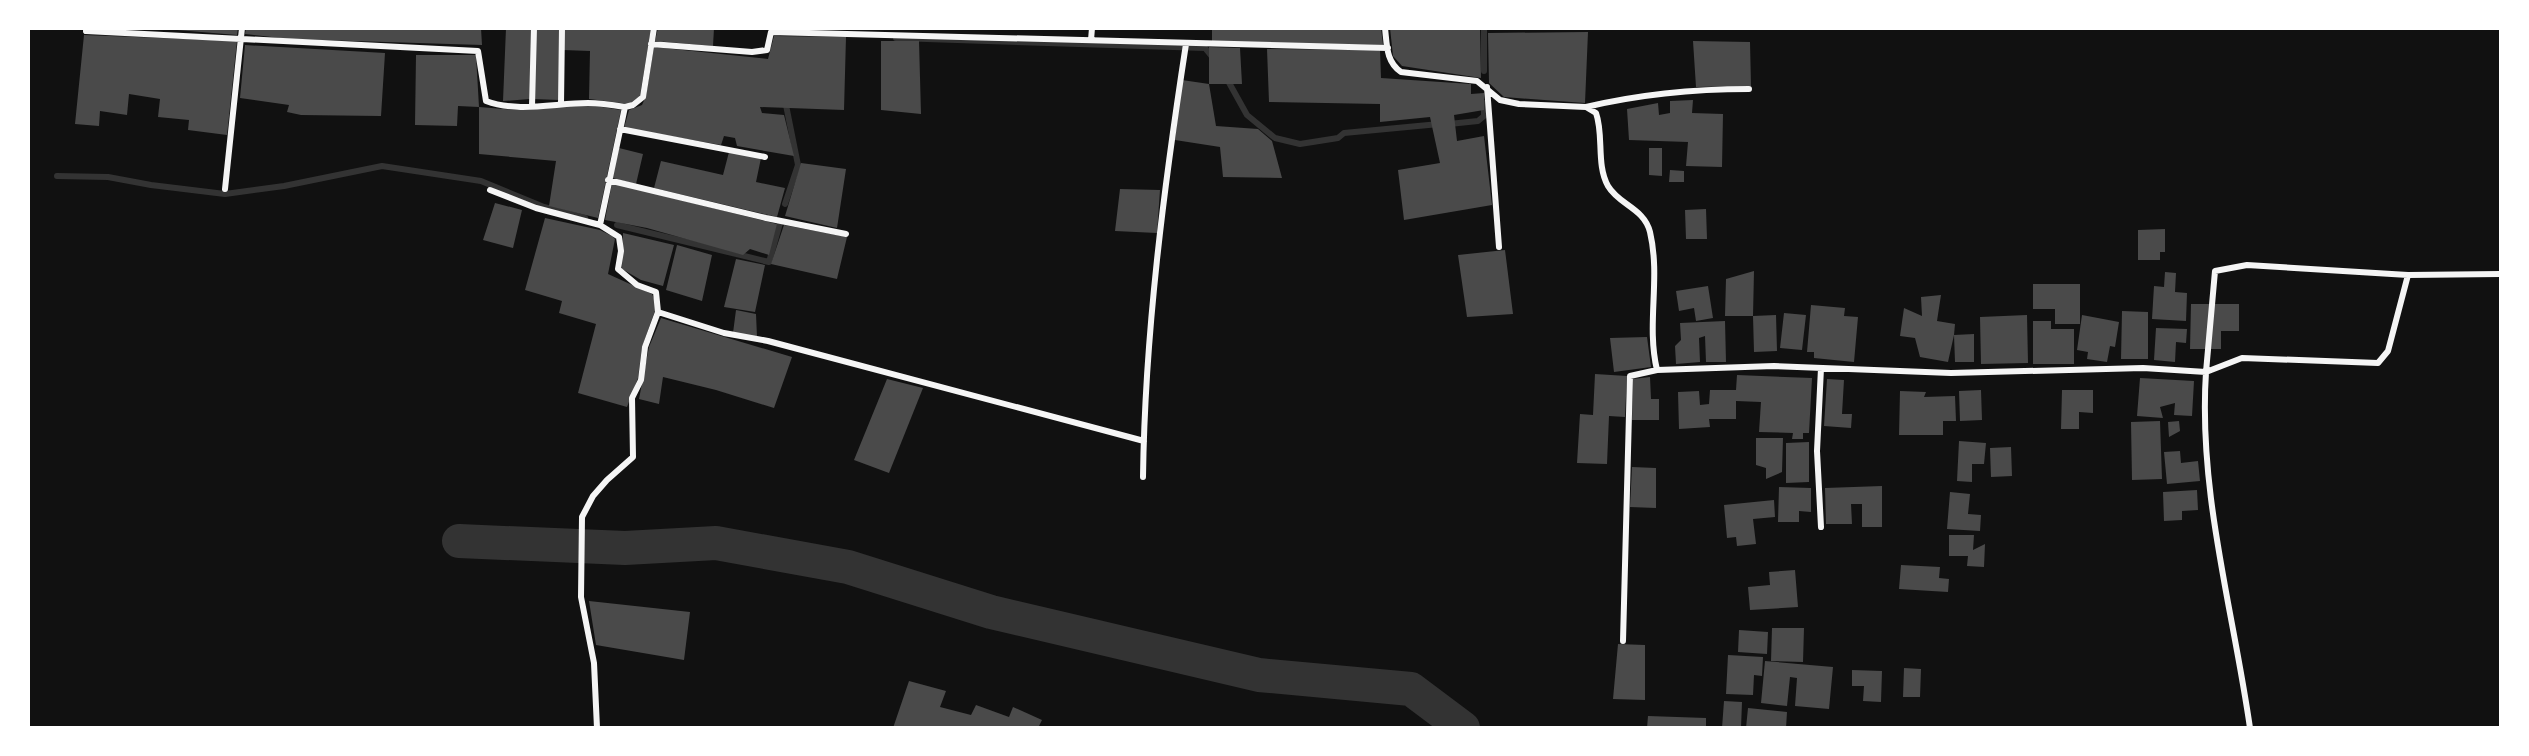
<svg xmlns="http://www.w3.org/2000/svg" width="2529" height="756" font-family="Lora,serif">
  <style>
    .lines { fill: none; stroke-linecap: round; stroke-linejoin: round }
    .stream { stroke: #333; stroke-width: 6 }
    .river { stroke: #333; stroke-width: 34 }
    .building { fill: #4a4a4a }
    .minor { stroke: #f5f5f5; stroke-width: 6 }
  </style>
  <rect width="100%" height="100%" fill="#111"/>
  <g class="lines">
    <path class="stream" d="M896 38 1205 48 1213 58
      M1484 71V28
      M1227 79 1247 115 1275 138 1300 144 1338 138 1344 133 1439 124
      M1449 124 1478 121 1484 116V103
      M57 176 108 177 151 185 225 194 284 186 382 166 481 181 544 207 585 218
      M785 204 798 165 785 100
      M617 225 769 262 780 223"/>
    <path class="river" d="M459 541 625 548 716 543 848 567 991 612 1259 675 1411 689 1463 728"/>
  </g>
  <path class="building" d="M153 28H238L237 35Z
    M246 28H481L482 45 289 39 245 34Z
    M506 28H532L530 99 503 101Z
    M535 28H560L559 100 533 99Z
    M563 28H651L640 96 629 104 589 99 590 51 563 50Z
    M658 28H714L713 46 655 41Z
    M1212 28H1381L1383 45 1212 42Z
    M1390 28H1480L1481 78 1402 66 1393 56Z
    M1588 32 1585 103 1504 97 1489 83 1488 33Z
    M84 35 237 41 227 135 188 130 189 120 158 117 160 99 129 94 127 115 100 111 99 126 75 124Z
    M774 36 846 37 844 110 760 107 762 113 784 115 794 156 737 146 735 138 724 136 721 145 624 128 629 110 642 105 646 96 654 47 768 59Z
    M881 41H919L921 114 881 110Z
    M1693 41 1750 42 1751 86 1696 87Z
    M245 45 385 53 381 116 301 115 287 112 289 105 240 98Z
    M1209 47 1240 48 1242 84H1209Z
    M1267 49 1380 50 1381 78 1471 84V94L1484 93V110L1454 115 1457 141 1484 136 1492 205 1404 220 1398 170 1440 163 1430 117 1380 122V104L1269 102Z
    M416 55H476L479 107 458 106 457 126 415 125Z
    M1182 80 1209 84 1216 126 1258 129 1272 141 1282 178 1223 177 1220 147 1175 140Z
    M1693 100 1692 113 1723 114 1722 167 1686 166 1688 142 1629 140 1627 109 1658 103 1659 115 1670 113V101Z
    M589 105 621 110 598 218 549 206 556 161 479 154V107L517 110Z
    M619 148 643 154 636 184 612 178Z
    M1649 148H1662V176L1649 175Z
    M729 152 761 158 756 182 785 188 777 217 654 188 661 161 723 175Z
    M801 163 846 169 837 228 785 216Z
    M1670 170 1684 171V182H1669Z
    M612 183 777 224 769 255 750 249 743 255 647 228 605 220Z
    M1120 189 1160 190 1157 233 1115 231Z
    M495 203 522 210 513 248 483 240Z
    M1706 209 1707 239H1686L1685 210Z
    M545 218 600 230 612 236 615 239 608 274 652 294 657 305 642 347 638 378 627 407 578 393 596 324 559 313 562 301 525 290Z
    M784 225 847 237 837 279 771 264Z
    M2165 229V252H2160V260H2138V230Z
    M623 233 674 245 663 286 641 280 622 269Z
    M677 245 712 255 702 301 666 290Z
    M1505 250 1513 314 1467 317 1458 255Z
    M736 259 765 265 755 312 724 307Z
    M1754 271 1753 316 1776 315 1777 351 1754 352 1753 316H1725L1726 279Z
    M2165 272 2176 273 2175 292 2187 293 2186 321 2152 319 2154 286 2164 287Z
    M2033 284H2080V324H2055V309H2033Z
    M1708 286 1713 318 1696 321 1694 308 1679 311 1676 291Z
    M1941 295 1937 321 1955 324 1954 335 1974 334V362H1955L1954 335 1948 362 1920 357 1915 338 1900 336 1904 308 1922 316 1921 297Z
    M2191 304H2239V331H2221V349H2190Z
    M1811 305 1845 308 1844 316 1858 317 1854 362 1814 358V352H1807Z
    M736 310 756 314 757 337 733 333Z
    M2122 311 2148 312V359H2121Z
    M1784 313 1806 315 1802 350 1780 348Z
    M2027 315 2028 363 1981 364 1980 317Z
    M2082 315 2119 322 2115 347 2110 346 2107 362 2087 359 2088 352 2077 350Z
    M661 318 792 357 774 408 716 390 663 377 659 404 639 399 649 347Z
    M1725 321 1726 362H1706L1705 336 1699 338 1700 362 1676 364 1675 346 1681 340 1680 323Z
    M2033 321H2051V329H2074V364H2033Z
    M2156 328 2187 329 2186 343 2176 342 2175 362 2154 360Z
    M1647 337 1651 367 1614 372 1610 338Z
    M1595 374 1627 376 1625 417 1609 416 1607 464 1577 463 1580 414 1593 415Z
    M1737 375 1812 378 1809 433H1803V439H1792L1793 433 1759 432 1761 402 1736 401V419H1709L1710 427 1679 429 1678 392 1699 391 1700 405 1709 404 1710 390H1736Z
    M1650 377 1651 399H1659V420H1632L1633 379Z
    M2140 378 2194 381 2192 416 2174 415 2175 403 2160 407 2163 418 2137 416Z
    M887 379 923 388 889 473 854 460Z
    M1827 379 1844 380 1842 414H1852L1851 428 1824 426Z
    M1981 390 1982 420 1960 421 1959 391Z
    M2062 390H2093V413L2079 412V429H2061Z
    M1900 391 1926 392 1924 397 1955 396 1956 421H1943V435H1899Z
    M2160 421 2162 479 2132 480 2131 422Z
    M2179 421 2180 431 2169 437 2168 422Z
    M1756 438H1783L1782 472 1766 479V468L1756 465Z
    M1959 441 1986 443 1984 464H1972V482L1957 481Z
    M1809 442V482L1786 483V443Z
    M2011 447 2012 476 1991 477 1990 448Z
    M2180 451 2181 463 2198 461 2200 481 2167 484 2164 452Z
    M1632 467 1656 468V508L1630 507Z
    M1882 486V527H1862V504H1851L1852 524H1826L1825 488Z
    M1779 487 1811 488V512L1799 511V522H1778Z
    M2197 490 2198 510 2182 511V520L2164 521 2163 492Z
    M1950 492 1970 494 1968 514 1981 515 1980 531 1947 529Z
    M1774 500 1775 517 1753 519 1756 544 1737 546 1736 537 1727 538 1724 505Z
    M1949 535H1974L1973 550 1985 544 1984 567 1967 566 1968 556H1949Z
    M1901 565 1940 567 1939 578 1949 579 1948 592 1899 589Z
    M1795 570 1798 607 1750 610 1748 587 1770 585 1769 572Z
    M589 601 690 612 684 660 596 645Z
    M1772 628H1804L1803 662 1771 661Z
    M1739 630 1768 632 1767 654 1738 652Z
    M1618 644 1645 645V700L1613 699Z
    M1728 655 1763 657 1762 676 1754 675 1753 695 1726 694Z
    M1765 661 1833 667 1829 709 1795 706 1797 678 1790 677 1787 706 1761 703Z
    M1904 668 1921 669 1920 697H1903Z
    M1852 670 1882 671 1881 702 1863 701 1864 686H1852Z
    M909 681 946 691 940 707 971 715 976 705 1009 717 1013 707 1042 720 1038 728H893Z
    M1724 701 1742 702 1741 728H1722Z
    M1748 708 1787 712 1786 728H1746Z
    M1648 716 1706 718V728H1647Z"/>
  <g class="lines">
    <path class="minor" d="M654 28 643 97 633 105 625 107 600 225 619 237 621 251 618 269 637 285 656 292 658 312
      M1385 28C1387 45 1386 62 1401 72L1477 81 1500 100 1519 104 1586 107 1596 113C1604 135 1596 165 1608 186 1619 205 1644 208 1650 232 1661 279 1646 324 1657 370L1774 366 1951 373 2143 368 2206 372C2198 492 2233 609 2250 728
      M86 31 478 51 486 101C518 113 555 103 588 103 600 103 613 105 625 107
      M1091 40 1092 28
      M651 44 752 52 767 50 771 32 1388 48
      M1487 87 1499 247
      M561 104 562 28
      M532 106 534 28
      M1586 107C1641 94 1693 89 1749 89
      M620 129 765 157
      M608 180 766 218 846 234
      M225 189 242 28
      M490 190 536 208 600 225
      M2408 275 2247 265 2215 271 2206 372 2242 358 2378 363 2388 351 2408 275 2500 274
      M1143 477C1145 332 1164 187 1186 44
      M1821 527 1817 451 1821 368
      M1623 641 1630 376 1657 370
      M597 728 594 663 581 597 582 517 593 496 607 480 633 457 632 398 641 380 645 347 658 312 724 333 768 341 1144 441"/>
  </g>
  <rect width="2529" height="756" fill="none" stroke="#ffffff" stroke-width="60"/>
</svg>
